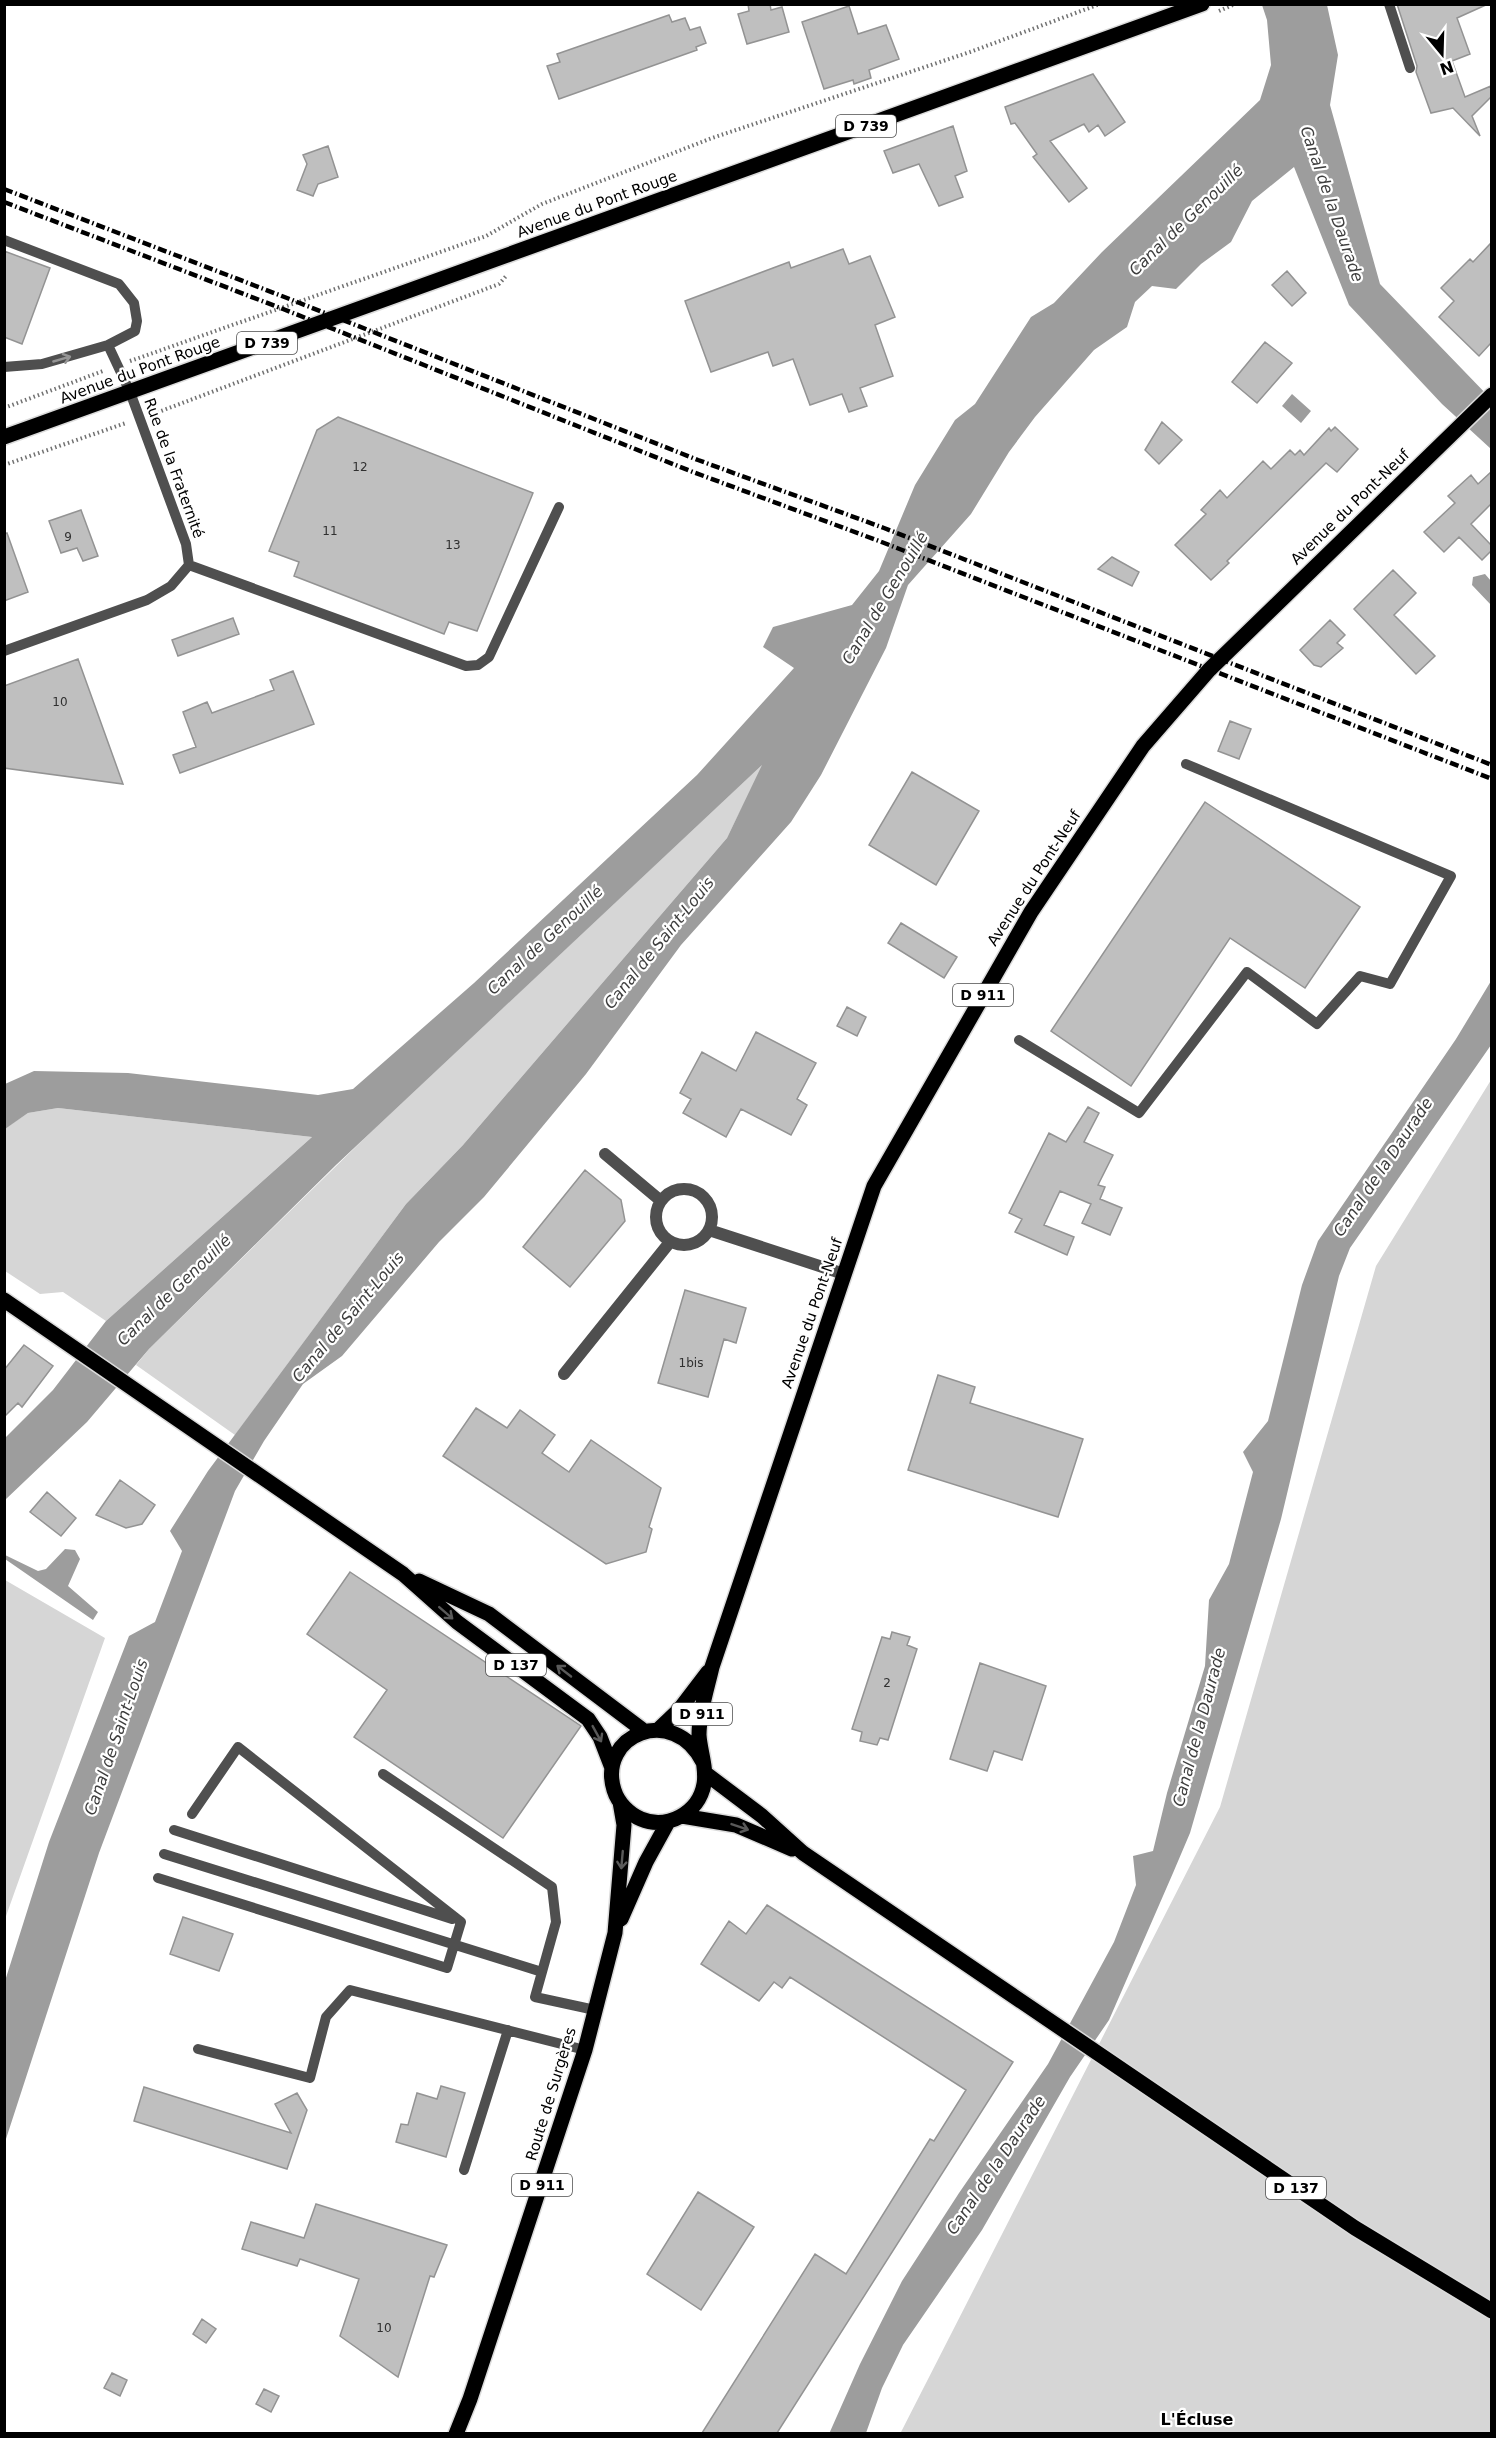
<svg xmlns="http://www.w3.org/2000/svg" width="1496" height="2438" font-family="'DejaVu Sans',sans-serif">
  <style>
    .green { fill: #d6d6d6 }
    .water { fill: #9d9d9d }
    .building { fill: #bfbfbf; stroke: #939393; stroke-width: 1.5 }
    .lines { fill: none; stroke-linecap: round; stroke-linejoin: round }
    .primary-casing { stroke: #dbdbdb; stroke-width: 18 }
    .path { stroke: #717171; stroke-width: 4; stroke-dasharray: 1.5 3; stroke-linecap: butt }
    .lane { stroke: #4f4f4f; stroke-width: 10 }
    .street { stroke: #4f4f4f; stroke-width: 12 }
    .primary { stroke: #000; stroke-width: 15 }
    .rail { stroke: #000; stroke-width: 4.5; stroke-dasharray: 9 3 1.5 3; stroke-linecap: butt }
    .oneway { stroke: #959595 }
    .oneway2 { stroke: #595959 }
    .labels { text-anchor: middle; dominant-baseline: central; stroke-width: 4.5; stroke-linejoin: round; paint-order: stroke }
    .number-label { font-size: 12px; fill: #303030 }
    .shield { fill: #fff; stroke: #4c4c4c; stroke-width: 1.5 }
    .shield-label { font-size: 14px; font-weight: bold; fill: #000 }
    .street-label { font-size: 15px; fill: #000; stroke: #fff }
    .water-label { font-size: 16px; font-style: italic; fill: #3e3e3e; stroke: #fff }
    .neighbourhood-label { font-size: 16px; font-weight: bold; fill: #000; stroke: #fff }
  </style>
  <rect width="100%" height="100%" fill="#fff"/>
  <path class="green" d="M764 763 727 838 463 1145 406 1204 235 1435 136 1365 149 1349 372 1131Z
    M1491 1080V2433L900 2434 1220 1807 1376 1266Z
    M58 1108 312 1137 106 1321 63 1292 40 1294 5 1271 4 1129 28 1113Z
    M5 1580 105 1638 5 1919Z"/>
  <path class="water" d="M1262 5H1327L1338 55 1330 105 1380 284 1491 399V449L1442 404 1349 305 1294 167 1252 201 1231 242 1201 264 1176 289 1152 286 1135 302 1127 327 1094 350 1035 417 1009 452 971 514 908 585 886 648 821 775 791 822 681 945 586 1074 484 1197 439 1242 342 1356 303 1384 264 1441 235 1491 99 1853 5 2142V1981L49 1842 129 1636 155 1622 182 1551 170 1531 208 1471 406 1204 463 1145 727 838 762 765 336 1165 149 1349 87 1422 5 1500V1438L53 1390 106 1321 312 1137 58 1108 28 1113 5 1129V1084L34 1071 128 1073 318 1095 353 1089 474 983 697 775 794 668 763 647 773 627 852 605 879 571 915 485 955 420 975 404 1031 317 1054 303 1102 252 1260 100 1271 65 1267 20Z
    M1292 394 1311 411 1301 423 1282 406Z
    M1485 574 1491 581V605L1472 585 1473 577Z
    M1491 981V1045L1350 1248 1339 1276 1281 1519 1190 1833 1173 1873 1109 2020 1070 2077 982 2230 903 2345 882 2388 866 2433 829 2434 860 2364 902 2281 959 2193 1048 2064 1114 1942 1136 1885 1133 1856 1153 1851 1167 1793 1205 1666 1209 1600 1229 1564 1253 1472 1243 1452 1268 1421 1302 1285 1318 1241 1456 1039Z
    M65 1549 75 1550 80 1559 68 1586 98 1612 93 1620 5 1559V1555L38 1571 46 1569Z"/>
  <path class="building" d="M748 4H770L771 10 782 7 789 32 747 44 738 14 749 11Z
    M1397 4H1488L1457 18 1470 54 1452 61 1465 97 1491 86V97L1472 116 1480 136 1453 108 1431 113 1416 72 1417 66Z
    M849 6 858 34 886 25 899 59 869 70 871 78 854 84 853 80 824 89 802 22Z
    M669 15 672 22 685 18 690 30 700 27 706 43 696 47 697 50 559 99 547 66 560 62 557 54Z
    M1093 74 1125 122 1105 136 1098 125 1089 132 1084 124 1050 141 1087 188 1069 202 1033 157 1037 154 1015 123 1011 124 1005 107Z
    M953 126 967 171 955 176 963 197 939 206 919 164 893 173 884 151Z
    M328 146 338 177 318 184 313 196 297 190 307 164 303 155Z
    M1491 243V343L1479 356 1439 317 1454 301 1441 288 1470 259 1473 262Z
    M843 249 849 264 870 256 895 317 875 325 893 376 860 388 867 406 849 412 842 394 810 405 793 359 773 366 768 352 711 372 685 301 789 262 791 268Z
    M4 251 50 268 22 344 4 337Z
    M1287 271 1306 293 1292 306 1272 285Z
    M1265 342 1292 363 1257 403 1232 382Z
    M338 417 533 493 477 631 449 622 444 634 294 576 299 562 269 551 317 430Z
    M1162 422 1182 440 1159 464 1145 450Z
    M1335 427 1358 449 1337 472 1326 463 1227 561 1229 563 1211 580 1175 545 1206 514 1201 510 1220 490 1227 498 1263 461 1271 469 1290 450 1295 455 1300 450 1304 455 1329 428 1331 431Z
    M1491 472V504L1471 524 1491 545V551L1482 560 1459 537 1444 552 1424 532 1455 503 1448 496 1471 475 1478 484Z
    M81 510 98 556 83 561 77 548 61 553 49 521Z
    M7 533 28 592 4 601V534Z
    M1112 557 1139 572 1132 586 1098 569Z
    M1393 570 1416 593 1394 615 1435 656 1416 674 1354 609Z
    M233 618 239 634 178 656 172 640Z
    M1330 620 1345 635 1337 643 1343 648 1321 667 1314 665 1300 650Z
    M78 659 123 784 4 768V686Z
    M293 671 314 724 180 773 173 755 196 747 183 712 207 702 212 713 274 690 270 680Z
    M1230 721 1251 729 1239 759 1218 751Z
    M912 772 979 811 936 885 869 845Z
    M1205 802 1360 907 1305 988 1230 938 1131 1086 1051 1031Z
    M901 923 957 957 944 978 888 943Z
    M847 1007 866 1017 857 1036 837 1026Z
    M756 1032 816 1063 797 1099 807 1105 791 1135 741 1109 726 1137 683 1113 691 1099 680 1093 702 1052 736 1071Z
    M1088 1107 1099 1113 1084 1142 1113 1155 1098 1185 1105 1187 1100 1199 1122 1208 1110 1235 1082 1223 1091 1204 1060 1191 1044 1225 1074 1237 1067 1255 1015 1232 1022 1219 1009 1213 1049 1133 1066 1142Z
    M585 1170 621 1200 625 1221 570 1287 523 1247Z
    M685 1290 746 1308 736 1343 724 1339 708 1397 658 1383Z
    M24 1345 53 1366 22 1407 18 1403 4 1417V1370Z
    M938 1375 975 1387 970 1403 1083 1439 1058 1517 908 1470Z
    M476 1408 507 1428 520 1410 555 1435 542 1453 569 1472 591 1440 661 1488 649 1527 652 1529 646 1552 606 1564 443 1456Z
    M120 1480 155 1505 142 1524 126 1528 96 1515Z
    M47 1492 76 1518 61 1536 30 1512Z
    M350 1572 581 1726 503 1838 354 1737 387 1690 307 1634Z
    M892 1632 910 1637 907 1645 917 1649 888 1740 880 1738 877 1745 860 1741 862 1732 852 1729 882 1637 890 1639Z
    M980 1663 1046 1686 1022 1760 994 1751 987 1771 950 1759Z
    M767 1905 1013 2062 777 2433H702L815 2254 846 2274 930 2139 934 2141 966 2090 790 1977 782 1988 774 1982 759 2001 701 1964 729 1921 746 1934Z
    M183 1917 233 1934 219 1971 170 1954Z
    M441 2086 465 2093 446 2157 396 2142 401 2124 408 2125 417 2093 437 2099Z
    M144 2087 291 2133 275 2104 297 2093 307 2110 287 2169 134 2121Z
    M698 2192 754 2227 701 2310 647 2274Z
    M316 2204 447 2245 434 2277 430 2276 398 2377 340 2336 359 2279 300 2259 297 2266 242 2249 251 2222 304 2238Z
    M202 2319 216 2329 206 2343 193 2334Z
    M112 2373 127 2380 120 2396 104 2388Z
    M264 2389 279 2396 271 2412 256 2404Z"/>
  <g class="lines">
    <defs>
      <path id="primary" d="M4 437 1202 4
        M4 1300 403 1574 457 1622 588 1719 600 1737 612 1768
        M419 1581 489 1614 644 1731
        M659 1729 679 1710 708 1672
        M703 1762C673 1703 597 1735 614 1790 618 1803 629 1814 641 1819 667 1830 699 1813 704 1784 707 1768 700 1751 699 1735 699 1712 707 1689 712 1667L874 1186 1031 912 1143 746 1209 670 1492 395
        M705 1773 762 1816 803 1853 1355 2228 1492 2311
        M682 1816 736 1825 792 1849
        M621 1919 646 1862 668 1822
        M456 2434 470 2399 585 2050 615 1933 624 1825 620 1802"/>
    </defs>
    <use href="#primary" class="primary-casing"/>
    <path class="path" d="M1219 11 1235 4
      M130 361 486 236 542 204 712 138 970 52 1100 4
      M4 408 103 371
      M153 414 499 284 507 275
      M4 465 126 423"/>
    <path class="lane" d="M1389 4 1410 68
      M4 240 119 284 134 303 137 321 135 331 108 345
      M4 367 42 364 108 345 130 392 186 544 189 565 171 586 147 600 4 651
      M189 565 466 666 478 665 489 657 559 507
      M1019 1040 1139 1113 1247 972 1317 1024 1360 976 1390 984 1451 876 1186 764
      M383 1774 552 1887 556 1922 535 1997 595 2010
      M174 1830 452 1919
      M164 1854 542 1972
      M158 1878 447 1968 461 1922 238 1747 192 1814
      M198 2049 310 2078 326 2017 350 1990 585 2050
      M464 2170 508 2030"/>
    <path class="street" d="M605 1154 661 1201
      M656 1217a28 28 0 1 1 56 0a28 28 0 1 1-56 0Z
      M709 1230 844 1274
      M564 1374 670 1242"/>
    <use href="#primary" class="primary"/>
    <path class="rail" d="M4 189 287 298 698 460 884 528 1492 765
      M4 202 283 309 693 472 879 541 1492 779"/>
  </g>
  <defs><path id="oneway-shaft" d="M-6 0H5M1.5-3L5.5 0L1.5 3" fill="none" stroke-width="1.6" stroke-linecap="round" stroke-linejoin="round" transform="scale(1.5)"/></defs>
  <use class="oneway" href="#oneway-shaft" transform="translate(62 359) rotate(-16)"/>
  <g class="oneway2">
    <use href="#oneway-shaft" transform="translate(446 1613) rotate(41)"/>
    <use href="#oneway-shaft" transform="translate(564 1671) rotate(-142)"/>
    <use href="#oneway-shaft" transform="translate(597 1734) rotate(61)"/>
    <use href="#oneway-shaft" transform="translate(740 1827) rotate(19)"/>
    <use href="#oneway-shaft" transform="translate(622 1860) rotate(95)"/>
  </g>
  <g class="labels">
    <g class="number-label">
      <text x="360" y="467">12</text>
      <text x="330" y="531">11</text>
      <text x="68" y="537">9</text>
      <text x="453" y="545">13</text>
      <text x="60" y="702">10</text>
      <text x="691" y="1363">1bis</text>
      <text x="887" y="1683">2</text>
      <text x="384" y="2328">10</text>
    </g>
    <g class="shield">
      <rect x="836" y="115" width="60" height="22" rx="4.5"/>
      <rect x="237" y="332" width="60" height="22" rx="4.5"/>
      <rect x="953" y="984" width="60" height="22" rx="4.5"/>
      <rect x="486" y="1654" width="60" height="22" rx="4.5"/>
      <rect x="672" y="1703" width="60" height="22" rx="4.5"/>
      <rect x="512" y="2174" width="60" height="22" rx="4.5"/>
      <rect x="1266" y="2177" width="60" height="22" rx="4.5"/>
    </g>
    <g class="shield-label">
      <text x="866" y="126">D 739</text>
      <text x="267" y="343">D 739</text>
      <text x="983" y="995">D 911</text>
      <text x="516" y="1665">D 137</text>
      <text x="702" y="1714">D 911</text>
      <text x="542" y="2185">D 911</text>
      <text x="1296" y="2188">D 137</text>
    </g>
    <g class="street-label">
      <text transform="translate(597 204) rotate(-20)">Avenue du Pont Rouge</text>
      <text transform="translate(140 370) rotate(-20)">Avenue du Pont Rouge</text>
      <text transform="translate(174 468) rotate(70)">Rue de la Fraternité</text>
      <text transform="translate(1350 507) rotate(-44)">Avenue du Pont-Neuf</text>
      <text transform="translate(1034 878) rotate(-57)">Avenue du Pont-Neuf</text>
      <text transform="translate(812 1313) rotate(-71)">Avenue du Pont-Neuf</text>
      <text transform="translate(551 2094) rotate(-73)">Route de Surgères</text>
    </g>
    <g class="water-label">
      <text transform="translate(1332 204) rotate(71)">Canal de la Daurade</text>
      <text transform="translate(1186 220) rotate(-44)">Canal de Genouillé</text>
      <text transform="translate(885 598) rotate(-59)">Canal de Genouillé</text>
      <text transform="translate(545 940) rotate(-43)">Canal de Genouillé</text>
      <text transform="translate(659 943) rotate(-51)">Canal de Saint-Louis</text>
      <text transform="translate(1383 1167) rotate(-56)">Canal de la Daurade</text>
      <text transform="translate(174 1290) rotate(-44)">Canal de Genouillé</text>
      <text transform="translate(348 1317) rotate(-50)">Canal de Saint-Louis</text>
      <text transform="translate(1199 1727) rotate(-75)">Canal de la Daurade</text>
      <text transform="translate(116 1737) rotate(-71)">Canal de Saint-Louis</text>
      <text transform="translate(996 2165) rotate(-56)">Canal de la Daurade</text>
    </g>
    <g class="neighbourhood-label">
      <text x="1197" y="2419">L'Écluse</text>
    </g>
  </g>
  <rect width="1496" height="2438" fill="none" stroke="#000000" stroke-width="12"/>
  <g transform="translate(1442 54) rotate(161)" stroke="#ffffff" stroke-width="4.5" paint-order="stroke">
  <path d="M0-4.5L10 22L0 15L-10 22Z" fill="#000000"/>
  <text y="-9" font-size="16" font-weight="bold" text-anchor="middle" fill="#000000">N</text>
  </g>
</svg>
